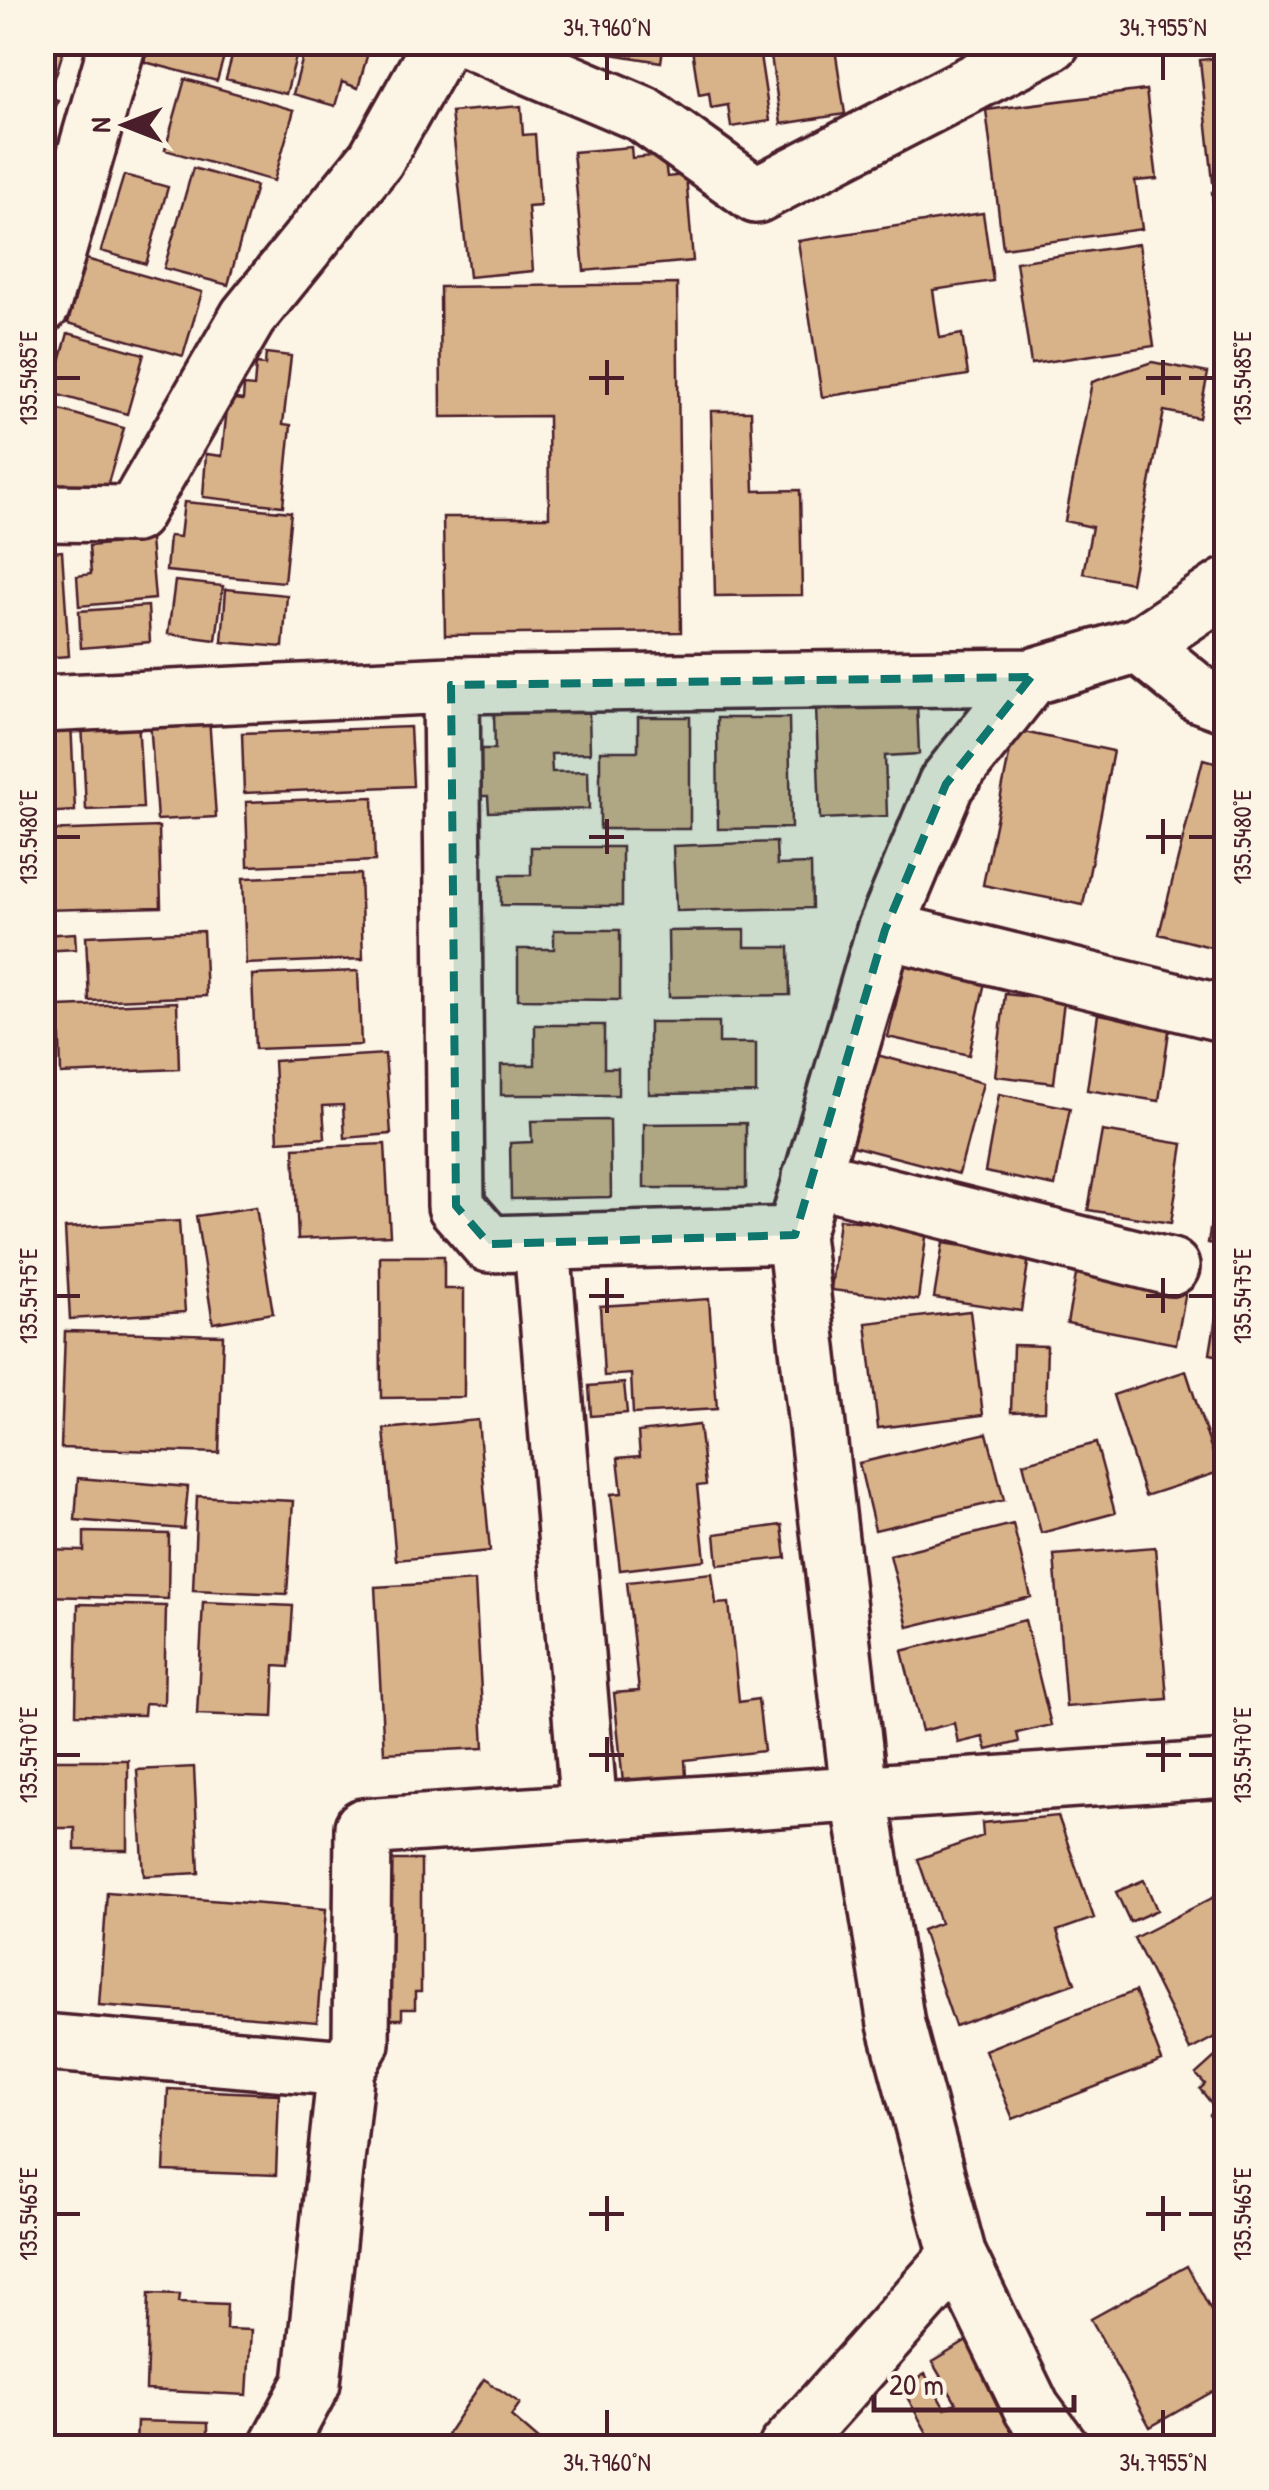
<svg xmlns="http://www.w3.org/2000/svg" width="1269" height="2490" font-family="'Patrick Hand',sans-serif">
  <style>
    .building { fill: #d8b389; stroke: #4a1f2b; stroke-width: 2.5 }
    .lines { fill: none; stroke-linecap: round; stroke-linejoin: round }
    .street-casing { stroke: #4a1f2b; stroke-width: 62 }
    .street { stroke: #fcf5e5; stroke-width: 55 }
    .marked { fill: #0f766e; fill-opacity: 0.2; stroke: #0f766e; stroke-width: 8; stroke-dasharray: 20 12; stroke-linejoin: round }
    .ticks { fill: none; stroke: #4a1f2b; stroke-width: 4 }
    .neatline { fill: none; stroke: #4a1f2b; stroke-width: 4 }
    .ticks-label { font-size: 25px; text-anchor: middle; fill: #4a1f2b }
  </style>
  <rect width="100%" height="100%" fill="#fcf5e5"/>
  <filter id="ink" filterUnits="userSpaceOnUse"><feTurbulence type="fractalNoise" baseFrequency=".01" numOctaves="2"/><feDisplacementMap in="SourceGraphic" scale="20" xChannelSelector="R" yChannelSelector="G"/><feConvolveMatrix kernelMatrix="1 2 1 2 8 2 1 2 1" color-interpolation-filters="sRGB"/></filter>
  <g filter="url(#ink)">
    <path class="building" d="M42 42H66L52 87 42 84Z
      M150 42H228L217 81 145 62Z
      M236 42H300L286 94 226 79Z
      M307 42H371L358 88 342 82 335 106 293 94Z
      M613 42H664L661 62 611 54Z
      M691 42H758L770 121 731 127 728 105 711 108 709 93 699 95Z
      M769 42H834L845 114 781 124Z
      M1226 57V181L1213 182 1200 60Z
      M185 79 294 110 274 181 165 150Z
      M1146 90 1157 179 1135 181 1142 229 1003 248 986 110Z
      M42 95 58 100 45 142 42 141Z
      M521 106 523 135 535 134 540 206 528 207 533 271 469 277 451 112Z
      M631 147 632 158 664 155 667 177 686 175 693 261 584 271 573 152Z
      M193 168 256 186 228 285 164 268Z
      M124 175 168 187 146 264 101 251Z
      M1226 191V208L1214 210 1212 192Z
      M983 213 993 281 933 290 940 338 962 334 968 375 822 397 798 241Z
      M1139 244 1154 346 1031 364 1016 262Z
      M86 259 202 292 183 356 68 323Z
      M677 284 681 632 445 635 443 517H549L548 416 441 417 440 287Z
      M68 333 144 354 127 414 51 393Z
      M266 353 291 356 283 424 291 425 283 506 203 497 206 454 222 456 228 398 243 400 244 386 254 387 256 364 265 365Z
      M1152 362 1208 373 1199 418 1164 411 1131 583 1083 573 1092 527 1065 521 1092 382Z
      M46 406 124 428 104 497 42 480Z
      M711 411H751L754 491 800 490 802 595 715 596Z
      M184 502 291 512 284 582 166 571 169 536 180 537Z
      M150 540 155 599 79 606 77 576 91 574 89 546Z
      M62 551 69 656 42 658V553Z
      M175 581 223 586 216 640 168 634Z
      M226 589 287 595 283 647 222 642Z
      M148 606 150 642 81 648 79 611Z
      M1226 612V642L1212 622Z
      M917 703 919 754 885 756 887 816 820 819 816 707Z
      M589 710 590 753 551 754 552 772 588 771 589 809 489 812 488 796H480L479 749H495L494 713Z
      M209 717 216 817 157 820 150 720Z
      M638 717H690V829H600V751H638Z
      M138 718 143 808 86 810 82 721Z
      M717 718H789L791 828 718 829Z
      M71 720 75 811 42 813V722Z
      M410 727 413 786 244 793 242 733Z
      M1014 730 1113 751 1083 905 983 885Z
      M1203 759 1226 765V951L1159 934Z
      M373 797 375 861 248 866 246 802Z
      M159 827 161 907 42 910V831Z
      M776 842 777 865 811 864 812 908 676 911 673 846Z
      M531 847H622V906L501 905V875H531Z
      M360 874 363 959 246 964 243 878Z
      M554 930H620V1000L518 999V949H554Z
      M745 930V947H789L790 995 669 997 668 931Z
      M203 931 206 996 89 1001 86 936Z
      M75 933 76 949 42 951V935Z
      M905 965 985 982 969 1055 888 1037Z
      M358 971 361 1045 255 1049 252 975Z
      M1005 994 1064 1001 1054 1083 995 1076Z
      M177 1002 179 1069 61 1074 59 1007Z
      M1098 1014 1170 1024 1159 1101 1087 1090Z
      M649 1022H719V1043H756V1093L649 1094Z
      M535 1025H604V1068H618V1095H501V1065H535Z
      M385 1054 391 1134 345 1138 343 1105 323 1106 325 1138 278 1141 274 1061Z
      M873 1054 983 1083 959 1174 849 1145Z
      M1226 1065V1126L1219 1125Z
      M999 1094 1070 1108 1055 1186 985 1172Z
      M610 1120 611 1197 511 1199 510 1143 532 1142 531 1121Z
      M746 1123V1188H644V1124Z
      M1102 1131 1183 1144 1171 1223 1088 1210Z
      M385 1144 390 1235 298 1239 294 1148Z
      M1220 1163 1226 1164V1246L1208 1243Z
      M256 1207 273 1313 213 1323 196 1216Z
      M839 1219 927 1229 918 1300 831 1290Z
      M179 1221 185 1312 70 1319 65 1228Z
      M943 1243 1029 1256 1021 1311 934 1298Z
      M380 1256H444V1289H464V1397L381 1398Z
      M1224 1268 1226 1269V1357L1210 1354Z
      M1077 1270 1186 1291 1176 1344 1067 1323Z
      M709 1299 717 1409 633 1414 631 1374 604 1376 600 1306Z
      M970 1311 983 1415 878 1428 866 1323Z
      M65 1331 223 1335 219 1453 61 1448Z
      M1013 1345 1047 1346 1045 1411 1011 1412Z
      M1186 1371 1219 1472 1145 1496 1113 1395Z
      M624 1383 627 1413 591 1416 589 1386Z
      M478 1420 490 1551 396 1560 384 1429Z
      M699 1425 706 1485 697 1486 705 1560 620 1570 611 1494 622 1493 618 1458 640 1456 638 1432Z
      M987 1433 1004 1500 875 1530 859 1463Z
      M1096 1443 1115 1513 1041 1533 1023 1463Z
      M78 1478 188 1487 184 1529 75 1520Z
      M197 1496 293 1501 287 1594 193 1590Z
      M1013 1524 1031 1597 908 1627 890 1555Z
      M782 1525 786 1558 718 1565 715 1534Z
      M84 1532 169 1534 168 1599 42 1596V1550L84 1551Z
      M1155 1547 1167 1699 1066 1707 1054 1555Z
      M712 1573 716 1604 729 1603 739 1702 758 1699 764 1751 685 1760 686 1777 623 1783 614 1693 639 1691 627 1582Z
      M475 1581 484 1748 384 1753 375 1587Z
      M203 1602 293 1606 289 1667 275 1666 273 1717 197 1714Z
      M78 1604 166 1606 164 1704 145 1703 144 1715 76 1714Z
      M1025 1620 1051 1725 1017 1733 1019 1742 987 1750 983 1737 958 1743 954 1723 922 1731 902 1651Z
      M42 1760H128V1850H75V1828H42Z
      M194 1767 199 1873 144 1876 137 1770Z
      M1058 1816 1094 1918 1057 1931 1075 1983 955 2026 922 1930 940 1923 918 1859 983 1836 982 1823Z
      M374 1860H421V1992H415V2009H402V2019H383Z
      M1144 1880 1157 1910 1130 1922 1116 1892Z
      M1226 1891V2031L1190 2050 1134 1938Z
      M107 1892 326 1909 317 2022 99 2005Z
      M1135 1991 1162 2061 1013 2119 985 2050Z
      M1226 2047V2134L1210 2115 1216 2109 1200 2089 1205 2084 1196 2074Z
      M168 2089 279 2094 276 2175 164 2171Z
      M1187 2266 1226 2337V2384L1150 2427 1091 2319Z
      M149 2293 180 2294 179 2302 227 2304 226 2329 251 2330 247 2395 146 2390Z
      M967 2341 1021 2437 1004 2448H930L923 2435 927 2433 902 2388 925 2374 945 2409 956 2403 932 2362Z
      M484 2379 520 2403 511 2416 548 2448H455L459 2442 447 2434Z
      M137 2421 208 2423V2448H136Z"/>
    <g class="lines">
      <defs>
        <path id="street" d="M473 42 643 114 756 195 1052 42
          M42 305 118 42
          M42 513 134 514 248 317 376 159 442 42
          M1139 645 1199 694 1226 704
          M451 685 456 1206 489 1244 795 1235
          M42 704 451 685 1031 677
          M885 930 1226 1014
          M811 1177 1171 1267
          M542 1245 589 1811
          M42 2042 346 2068
          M277 2448 312 2383 346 2068 361 2043 363 1827 1226 1769
          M787 2448 958 2256
          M1061 2448 1032 2409 958 2256 896 2024 859 1791 795 1235 885 930 946 784 1031 677 1139 645 1226 587"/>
      </defs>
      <use href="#street" class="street-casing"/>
      <use href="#street" class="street"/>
    </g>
  </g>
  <path class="marked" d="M1031 677 946 784 885 930 795 1235 489 1244 456 1206 451 685Z"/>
  <path class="ticks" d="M607 55V80M1163 55V80M607 360V395M1163 360V395M55 378H80M589 378H624M1146 378H1181M1189 378H1214M607 819V854M1163 819V854M55 837H80M589 837H624M1146 837H1181M1189 837H1214M607 1278V1313M1163 1278V1313M55 1296H80M589 1296H624M1146 1296H1181M1189 1296H1214M607 1737V1772M1163 1737V1772M55 1755H80M589 1755H624M1146 1755H1181M1189 1755H1214M607 2196V2231M1163 2196V2231M55 2214H80M589 2214H624M1146 2214H1181M1189 2214H1214M607 2410V2435M1163 2410V2435"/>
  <rect width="1269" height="2490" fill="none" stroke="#fcf5e5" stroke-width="110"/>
  <g transform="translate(125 125) rotate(270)" stroke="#fcf5e5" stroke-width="8" paint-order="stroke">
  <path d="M0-8L18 38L0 25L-18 38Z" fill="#4a1f2b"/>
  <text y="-15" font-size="28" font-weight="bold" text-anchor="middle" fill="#4a1f2b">N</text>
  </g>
  <path d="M874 2395v15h200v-15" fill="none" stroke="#4a1f2b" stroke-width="5"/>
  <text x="889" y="2395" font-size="30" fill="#4a1f2b" stroke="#fcf5e5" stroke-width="8" paint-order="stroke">20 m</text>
  <rect x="55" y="55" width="1159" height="2380" class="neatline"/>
  <g class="ticks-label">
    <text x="607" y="36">34.7960°N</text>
    <text x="1163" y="36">34.7955°N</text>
    <text transform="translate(1242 378) rotate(-90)" y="9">135.5485°E</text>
    <text transform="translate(28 378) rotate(-90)" y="9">135.5485°E</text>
    <text transform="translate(1242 837) rotate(-90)" y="9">135.5480°E</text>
    <text transform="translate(28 837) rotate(-90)" y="9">135.5480°E</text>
    <text transform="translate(28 1296) rotate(-90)" y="9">135.5475°E</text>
    <text transform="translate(1242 1296) rotate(-90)" y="9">135.5475°E</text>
    <text transform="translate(1242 1755) rotate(-90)" y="9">135.5470°E</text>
    <text transform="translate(28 1755) rotate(-90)" y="9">135.5470°E</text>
    <text transform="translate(1242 2214) rotate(-90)" y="9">135.5465°E</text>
    <text transform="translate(28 2214) rotate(-90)" y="9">135.5465°E</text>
    <text x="607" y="2471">34.7960°N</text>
    <text x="1163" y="2471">34.7955°N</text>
  </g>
</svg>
